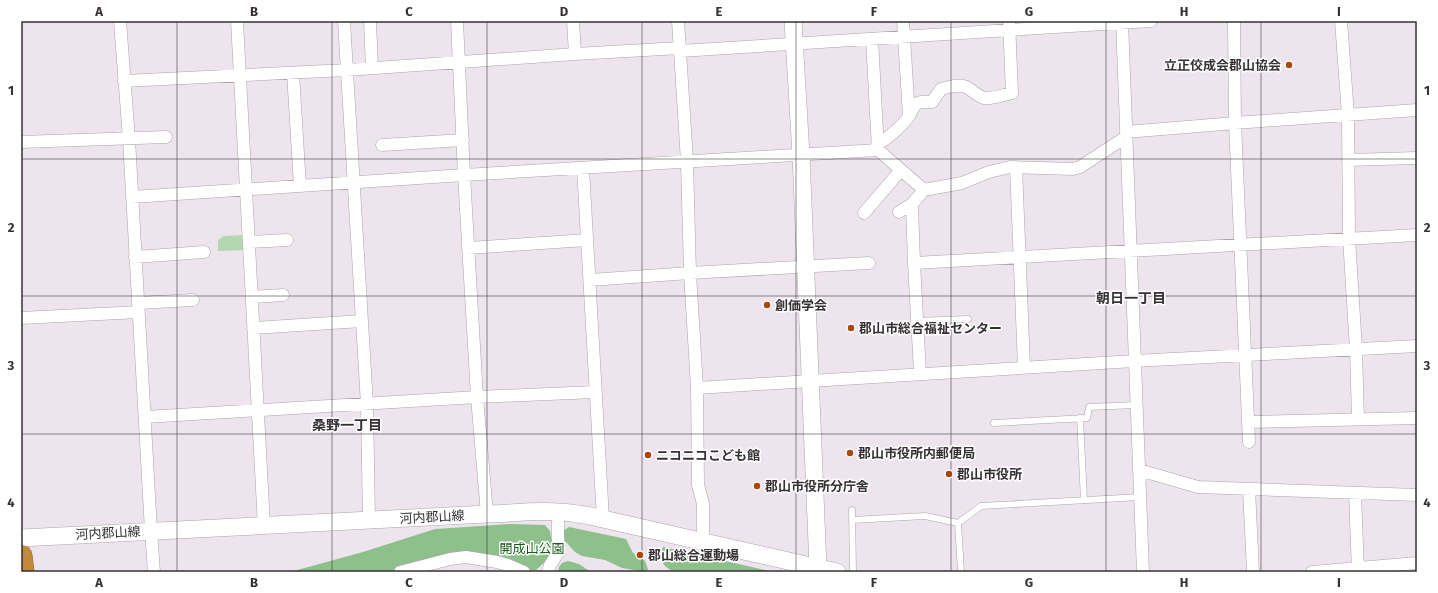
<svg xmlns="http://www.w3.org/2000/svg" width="1438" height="593" font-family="'Fira Sans','Noto Sans JP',sans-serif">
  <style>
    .green { fill: #b3d7b1 }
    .forest { fill: #8ec08b }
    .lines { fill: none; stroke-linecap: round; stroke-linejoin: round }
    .lane-casing { stroke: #aba2aa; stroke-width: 7 }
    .street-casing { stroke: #aba2aa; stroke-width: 13 }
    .secondary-casing { stroke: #aba2aa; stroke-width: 18 }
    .highway-casing { stroke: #916a39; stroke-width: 23 }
    .lane { stroke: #fff; stroke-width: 6 }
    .street { stroke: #fff; stroke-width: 12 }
    .secondary { stroke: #fff; stroke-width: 17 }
    .highway { stroke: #c2893b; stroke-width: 22 }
    .grid { fill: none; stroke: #353134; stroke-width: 1; stroke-opacity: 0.55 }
    .poi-dot { fill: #aa4809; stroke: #fff; stroke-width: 1.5 }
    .labels { text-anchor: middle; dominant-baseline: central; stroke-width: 3; stroke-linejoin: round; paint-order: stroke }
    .poi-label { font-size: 13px; font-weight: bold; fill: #353134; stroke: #fff; text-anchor: start }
    .street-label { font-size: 13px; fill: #353134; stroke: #fff }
    .park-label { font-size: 13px; fill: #185c18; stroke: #fff }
    .neighbourhood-label { font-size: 14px; font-weight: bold; fill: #353134; stroke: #fff }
    .neatline { fill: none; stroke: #353134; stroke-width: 1.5 }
    .grid-label { font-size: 13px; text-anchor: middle; font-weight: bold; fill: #353134 }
  </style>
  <rect width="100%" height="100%" fill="#eee4ed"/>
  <path class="green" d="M243 235V250L218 251V240L224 236Z"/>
  <path class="forest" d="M510 524 545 525 550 531 553 548 551 555 548 559 536 570 524 572 496 565 463 562 419 572H290L363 552 435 529Z
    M569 527 626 539 633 553 645 561 648 569 646 572 622 568 605 560 582 556 575 552 565 541 563 531Z
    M663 547 774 572H673L665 566 659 557Z
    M568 561 579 564 591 572H558L559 567 562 563Z"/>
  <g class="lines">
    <defs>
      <path id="lane" d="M917 321 968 319
        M1080 418 1084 500
        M994 423 1087 418 1089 407 1136 405
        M852 510 853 572
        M852 520 925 516 958 523 981 506 1140 497
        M958 523 961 572"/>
      <path id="street" d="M120 21 129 139 151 531 154 572
        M237 21 264 526
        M344 21 367 405 369 520
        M370 21 372 68
        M457 21 464 175 477 397 487 514
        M678 21 680 51 1151 21
        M903 21 909 116
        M1122 21 1143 572
        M1234 21 1235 123 1249 442
        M1341 21 1348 115 1349 238 1356 349 1358 419
        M872 39 878 150
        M680 51 687 162 690 273 697 388 698 485 703 504V541
        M575 54 680 48
        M293 73 300 186
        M124 81 347 70 575 54 573 21
        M1126 132 1235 123 1417 110
        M21 142 166 137
        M382 145 463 140
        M877 145C889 137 901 128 909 116 911 112 913 108 915 104L921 102H932L941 89C949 87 961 83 968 88 974 92 978 96 984 98 993 99 1003 95 1012 93L1009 21
        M1348 160 1417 158
        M1016 167 1024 367
        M583 168 603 519
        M132 197 464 175 878 150 924 190 962 183 989 172 1010 167 1073 169 1080 167 1126 137
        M912 204 914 263 920 373
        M899 212 912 204 924 190
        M864 213 901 170
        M249 242 287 240
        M468 248 587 240
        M135 257 204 252
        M914 263 1417 235
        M590 280 690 273 869 263
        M252 297 283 295
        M138 303 193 300
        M21 318 139 312
        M253 328 362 321
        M697 388 1134 361 1417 346
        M145 417 477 397 595 392
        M1248 422 1417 418
        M1139 470 1198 487 1417 495
        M1249 489 1253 572
        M1355 493 1358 572
        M400 572 450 559 466 557 497 562 508 565 524 572
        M548 572 550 565 558 553V522
        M1312 572 1417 563"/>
      <path id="secondary" d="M793 21 801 155 818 568
        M21 538 487 514C517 513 549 509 578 514 587 515 595 517 603 519L837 572"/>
      <path id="highway" d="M21 556 23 572"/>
    </defs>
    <use href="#lane" class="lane-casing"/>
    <use href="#street" class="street-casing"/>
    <use href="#secondary" class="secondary-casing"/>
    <use href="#highway" class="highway-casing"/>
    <use href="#lane" class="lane"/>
    <use href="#street" class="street"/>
    <use href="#secondary" class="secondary"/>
    <use href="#highway" class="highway"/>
  </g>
  <path class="grid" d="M177 21V572M332 21V572M487 21V572M642 21V572M796 21V572M951 21V572M1106 21V572M1261 21V572M21 159H1417M21 296H1417M21 434H1417"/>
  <g class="poi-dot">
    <circle cx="1289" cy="65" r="4"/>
    <circle cx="767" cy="305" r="4"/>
    <circle cx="851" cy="328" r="4"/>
    <circle cx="850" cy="453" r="4"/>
    <circle cx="648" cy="455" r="4"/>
    <circle cx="949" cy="474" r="4"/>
    <circle cx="757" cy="486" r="4"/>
    <circle cx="640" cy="555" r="4"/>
  </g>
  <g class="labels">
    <g class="poi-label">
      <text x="1281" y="65" text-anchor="end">立正佼成会郡山協会</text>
      <text x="775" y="305">創価学会</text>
      <text x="859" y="328">郡山市総合福祉センター</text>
      <text x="858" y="453">郡山市役所内郵便局</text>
      <text x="656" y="455">ニコニコこども館</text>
      <text x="957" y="474">郡山市役所</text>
      <text x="765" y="486">郡山市役所分庁舎</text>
      <text x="648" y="555">郡山総合運動場</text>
    </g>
    <g class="street-label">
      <text transform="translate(432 517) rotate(-3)">河内郡山線</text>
      <text transform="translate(108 533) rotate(-3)">河内郡山線</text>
    </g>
    <g class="park-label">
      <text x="532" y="548">開成山公園</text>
    </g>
    <g class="neighbourhood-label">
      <text x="1131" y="298">朝日一丁目</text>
      <text x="347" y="425">桑野一丁目</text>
    </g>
  </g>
  <rect width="1438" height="593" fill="none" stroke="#ffffff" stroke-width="44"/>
  <rect x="22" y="22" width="1394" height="549" class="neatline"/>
  <g class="grid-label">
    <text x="99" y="16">A</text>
    <text x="254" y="16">B</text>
    <text x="409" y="16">C</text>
    <text x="564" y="16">D</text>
    <text x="719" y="16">E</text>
    <text x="874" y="16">F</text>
    <text x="1029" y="16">G</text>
    <text x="1184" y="16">H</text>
    <text x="1339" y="16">I</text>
    <text x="11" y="95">1</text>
    <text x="1427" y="95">1</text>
    <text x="11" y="232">2</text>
    <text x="1427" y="232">2</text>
    <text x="11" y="370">3</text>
    <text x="1427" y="370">3</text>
    <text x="11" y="507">4</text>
    <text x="1427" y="507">4</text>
    <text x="99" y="587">A</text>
    <text x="254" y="587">B</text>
    <text x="409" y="587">C</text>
    <text x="564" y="587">D</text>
    <text x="719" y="587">E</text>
    <text x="874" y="587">F</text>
    <text x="1029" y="587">G</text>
    <text x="1184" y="587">H</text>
    <text x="1339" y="587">I</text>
  </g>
</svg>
